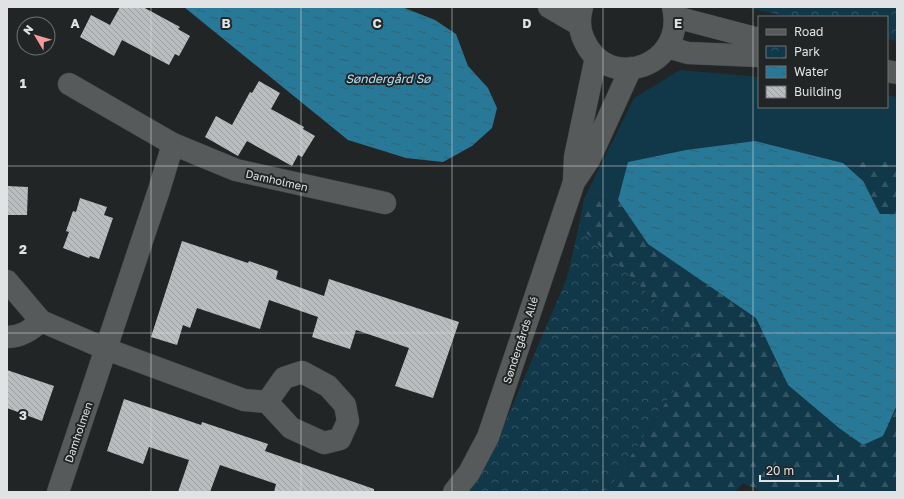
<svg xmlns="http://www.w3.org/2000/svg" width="904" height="499" font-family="'Golos Text',sans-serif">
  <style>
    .grass { fill: #113849 }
    .forest { fill: url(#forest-firs) }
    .park { fill: url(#park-crowns) }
    .water { fill: url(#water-ripples) }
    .building { fill: url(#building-back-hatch) }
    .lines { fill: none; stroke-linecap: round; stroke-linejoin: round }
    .minor-casing { stroke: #3f4142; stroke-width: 23 }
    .minor { stroke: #575a5b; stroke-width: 22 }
    .grid { fill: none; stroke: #e0e2e3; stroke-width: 1; stroke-opacity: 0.55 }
    .labels { text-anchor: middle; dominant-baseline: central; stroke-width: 4; stroke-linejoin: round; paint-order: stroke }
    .street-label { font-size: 11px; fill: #e0e2e3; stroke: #222526 }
    .water-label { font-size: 12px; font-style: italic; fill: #b2e0f7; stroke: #222526 }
    .grid-label { font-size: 13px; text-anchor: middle; font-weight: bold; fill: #e0e2e3; stroke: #222526; stroke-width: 4; stroke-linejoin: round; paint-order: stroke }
  </style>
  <defs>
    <pattern id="forest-firs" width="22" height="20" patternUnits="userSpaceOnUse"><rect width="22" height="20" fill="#113849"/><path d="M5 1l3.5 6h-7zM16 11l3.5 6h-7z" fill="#335463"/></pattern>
    <pattern id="park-crowns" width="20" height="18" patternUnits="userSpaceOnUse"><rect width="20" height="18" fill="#113849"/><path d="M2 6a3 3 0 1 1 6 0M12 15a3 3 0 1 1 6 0" fill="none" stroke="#335463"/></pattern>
    <pattern id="water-ripples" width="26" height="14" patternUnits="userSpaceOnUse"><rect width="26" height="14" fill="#287898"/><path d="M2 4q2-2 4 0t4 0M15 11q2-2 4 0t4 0" fill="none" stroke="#346172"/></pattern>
    <pattern id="building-back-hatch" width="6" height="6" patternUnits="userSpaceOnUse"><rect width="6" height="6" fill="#babdbf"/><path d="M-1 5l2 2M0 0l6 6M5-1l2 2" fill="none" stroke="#9c9fa0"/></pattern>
  </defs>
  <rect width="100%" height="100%" fill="#222526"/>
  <path class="grass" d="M680 70 759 77V107H887V95L897 97V161L843 163 755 141 686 150 628 162 618 200 584 199 634 98Z"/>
  <path class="forest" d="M897 161V214H880L863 182 843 163Z
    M584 199 618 200 648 244 756 318 788 385 839 428 863 445 883 436 897 405V492H762L743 483 735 492H605L613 483 702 347 579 226Z"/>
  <path class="park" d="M744 7H897V41L887 39V17H789Z
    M579 226 702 347 613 483 605 492H469L478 479 499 437 567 278Z"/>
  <path class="water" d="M184 7H402L435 20 456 34 468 66 488 88 497 108 492 128 472 146 443 162 406 158 348 140Z
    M755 141 843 163 863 181 880 214H897V405L883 436 863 445 839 428 788 385 756 318 648 244 618 200 628 162 686 150Z"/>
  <path class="building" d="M120 7H143L180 27 178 29 190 36 179 56 175 54 169 65 122 40 114 56 80 37 91 15 110 25Z
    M259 81 280 93 271 109 304 127 303 129 315 136 302 157 298 155 292 166 247 141 238 156 205 137 216 116 232 125 250 92 252 93Z
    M7 186 28 187 27 215H7Z
    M80 198 107 207 104 215 113 218 99 259 90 256 89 258 63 248 69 232 66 231 73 211 76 212Z
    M182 241 248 263 249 261 278 271 276 279 324 296 329 279 459 322 433 398 395 386 409 348 356 330 350 349 312 337 318 317 269 300 260 329 197 308 190 328 183 325 177 345 151 337Z
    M7 370 54 386 42 421 7 408Z
    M124 399 201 425 202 422 268 444 265 451 374 489V492H274L276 484 220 465 210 492H178L189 460 149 447 143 464 107 451Z"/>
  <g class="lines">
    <defs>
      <path id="minor" d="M549 7 580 25
        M582 7C579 18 579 30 584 40 607 93 687 67 673 7
        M675 17 759 39
        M667 47 688 53 759 56
        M887 71 897 73
        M69 84 173 144 236 170 385 203
        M574 181 575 157 596 57
        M7 281 41 321 106 349 244 400 267 402 291 428 324 443 340 439 348 421 345 405 328 386 302 372 284 378 267 402
        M7 337C21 337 31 330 41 321
        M58 492 159 190 173 144
        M454 492 469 473 488 437 574 182 590 158 631 68"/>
    </defs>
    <use href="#minor" class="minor-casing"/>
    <use href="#minor" class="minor"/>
  </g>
  <path class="grid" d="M151 7V492M301 7V492M452 7V492M603 7V492M753 7V492M7 166H897M7 333H897"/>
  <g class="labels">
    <g class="street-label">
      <text transform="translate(277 180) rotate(13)">Damholmen</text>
      <text transform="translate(520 340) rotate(-72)">Søndergårds Allé</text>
      <text transform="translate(78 432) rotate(-71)">Damholmen</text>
    </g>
    <g class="water-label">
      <text x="388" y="78">Søndergård Sø</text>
    </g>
  </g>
  <g class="grid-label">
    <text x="75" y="28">A</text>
    <text x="226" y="28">B</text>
    <text x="377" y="28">C</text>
    <text x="527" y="28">D</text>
    <text x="678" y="28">E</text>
    <text x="23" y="88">1</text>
    <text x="23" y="254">2</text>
    <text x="23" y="420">3</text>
  </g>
  <rect width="904" height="499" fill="none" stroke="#e0e2e3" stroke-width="16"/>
  <rect x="758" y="16" width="130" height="92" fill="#222526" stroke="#6e7172"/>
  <rect x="766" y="29" width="20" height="6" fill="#575a5b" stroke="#6e7172"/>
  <text x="794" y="36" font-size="12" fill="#e0e2e3">Road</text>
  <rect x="766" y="46" width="20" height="12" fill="url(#park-crowns)" stroke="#6e7172"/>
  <text x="794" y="56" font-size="12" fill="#e0e2e3">Park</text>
  <rect x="766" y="66" width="20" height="12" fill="url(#water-ripples)" stroke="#6e7172"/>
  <text x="794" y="76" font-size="12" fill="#e0e2e3">Water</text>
  <rect x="766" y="86" width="20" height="12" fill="url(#building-back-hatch)" stroke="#6e7172"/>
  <text x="794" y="96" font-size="12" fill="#e0e2e3">Building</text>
  <g transform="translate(36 36) rotate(308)"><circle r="19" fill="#222526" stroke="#6e7172"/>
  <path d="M0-3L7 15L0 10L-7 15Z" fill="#f59b9a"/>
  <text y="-6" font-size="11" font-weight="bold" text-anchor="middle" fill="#e0e2e3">N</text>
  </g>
  <path d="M760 475v6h78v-6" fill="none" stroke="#e0e2e3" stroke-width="2"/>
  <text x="766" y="475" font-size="12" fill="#e0e2e3" stroke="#222526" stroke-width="3" paint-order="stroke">20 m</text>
</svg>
